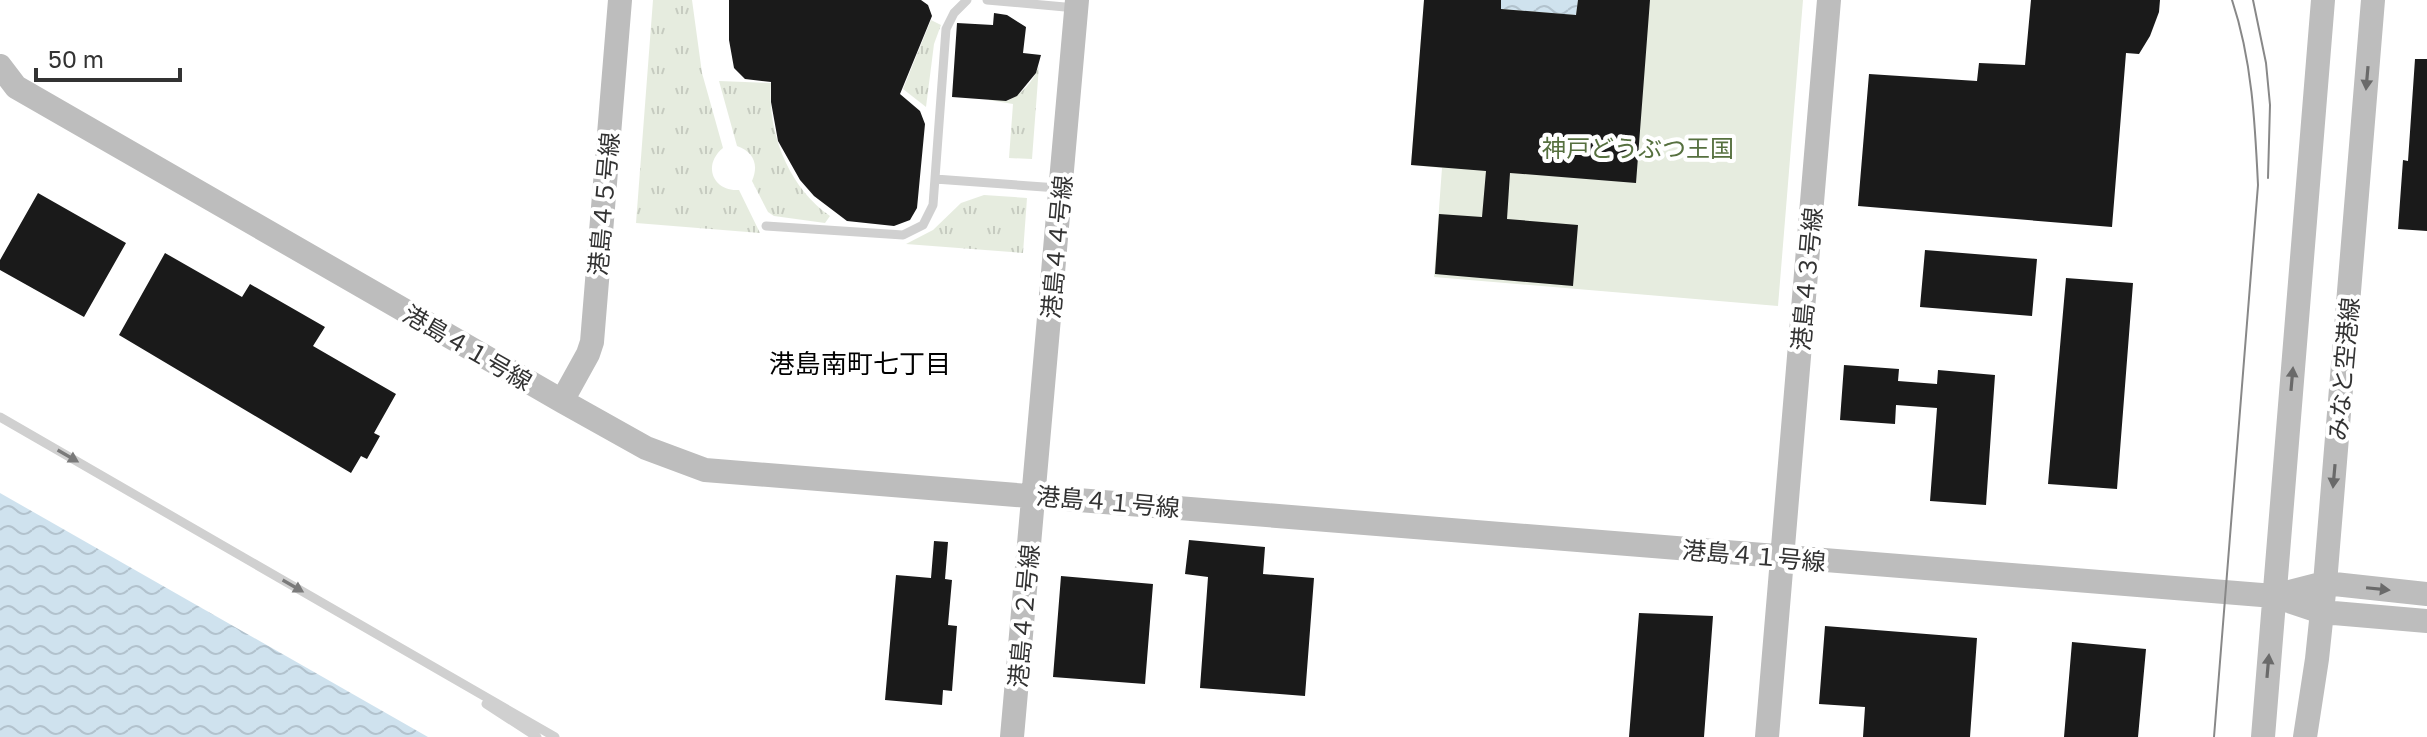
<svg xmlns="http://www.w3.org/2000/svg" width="2427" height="737" font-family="'Golos Text','Noto Sans JP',sans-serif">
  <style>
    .grass { fill: url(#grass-tufts) }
    .park { fill: #e6ecdf }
    .water { fill: url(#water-waves) }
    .building { fill: #1a1a1a }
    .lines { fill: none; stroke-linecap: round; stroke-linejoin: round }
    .lane { stroke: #d0d0d0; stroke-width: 9 }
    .secondary { stroke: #bdbdbd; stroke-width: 24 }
    .tram { stroke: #888; stroke-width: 2 }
    .oneway { fill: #6a6a6a }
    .oneway2 { fill: #7a7a7a }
    .labels { text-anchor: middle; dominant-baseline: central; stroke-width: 8; stroke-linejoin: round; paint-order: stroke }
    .park-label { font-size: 24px; fill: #56703f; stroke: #fff }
    .street-label { font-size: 24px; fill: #333; stroke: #fff }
    .neighbourhood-label { font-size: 26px; fill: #000; stroke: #fff }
  </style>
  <defs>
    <pattern id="grass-tufts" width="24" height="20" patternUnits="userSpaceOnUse" patternTransform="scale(2)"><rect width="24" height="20" fill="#e6ecdf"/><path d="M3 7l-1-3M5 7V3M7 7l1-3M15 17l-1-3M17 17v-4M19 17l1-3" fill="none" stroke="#c6cbc0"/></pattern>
    <pattern id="water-waves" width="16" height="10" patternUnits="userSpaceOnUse" patternTransform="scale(2)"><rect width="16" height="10" fill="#cfe2ee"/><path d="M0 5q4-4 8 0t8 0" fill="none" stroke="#b2c2cd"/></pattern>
  </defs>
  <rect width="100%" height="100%" fill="#fff"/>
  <path class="grass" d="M653 0H692L702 73 723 148C702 165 713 192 739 190L760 233 636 223Z
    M931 20 941 25 934 44 926 107 903 89Z
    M1039 66 1032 159 1009 158 1013 104 989 100V82L1007 101C1022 94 1033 82 1039 66Z
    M719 81 771 83C767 131 788 187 830 216L825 223 774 216 768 212 752 181C759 165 754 152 737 146Z
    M984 195 1027 198 1023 253 906 244 933 230 961 203Z"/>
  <path class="park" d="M1424 0H1803L1778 306 1434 277 1442 168 1411 165Z"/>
  <path class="water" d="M1501 0H1578L1576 15 1501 9Z
    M0 493 428 737H0Z"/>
  <path class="building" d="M729 0H921L928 5 932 16 900 94 920 111 925 124 917 208 910 220 894 226 847 221 814 196 800 180 778 141 771 102V82L745 79 734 68 729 40Z
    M1424 0H1501V9L1576 15 1578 0H1650L1636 183 1510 173 1507 219 1578 225 1573 286 1435 274 1439 214 1482 217 1486 171 1411 165Z
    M2031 0H2160L2159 12 2150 36 2139 54 2126 53 2112 227 1858 206 1869 74 1977 81 1979 63 2025 65Z
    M994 13 1007 15 1026 27 1023 53 1041 55 1036 73 1017 96 1006 101 952 97 957 23 993 25Z
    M2415 59H2427V231L2398 229 2403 160 2408 161Z
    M38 193 126 243 84 317 0 270V260Z
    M1925 250 2037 259 2032 316 1920 307Z
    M165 253 242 297 250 284 325 327 313 346 396 394 374 433 380 436 367 459 361 456 351 473 119 335Z
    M2066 278 2133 283 2117 489 2048 484Z
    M1844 365 1899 369 1898 381 1937 384 1938 370 1995 375 1986 505 1930 501 1937 408 1896 405 1895 424 1840 420Z
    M1189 540 1265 547 1263 574 1314 578 1305 696 1200 688 1208 577 1185 574Z
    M934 541 948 542 945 579 952 580 948 625 957 626 952 691 943 690 942 705 885 700 896 575 931 578Z
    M1061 576 1153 584 1145 684 1053 677Z
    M1639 613 1713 616 1704 737H1629Z
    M1825 626 1977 638 1970 737H1863L1865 707 1819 704Z
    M2072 642 2146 649 2138 737H2064Z"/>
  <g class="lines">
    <path class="lane" d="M987 0 1076 8
      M935 179 1058 188
      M766 226 903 235 923 225 933 205 946 29 954 13 967 0
      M0 417 555 737
      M486 704 537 737"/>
    <path class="secondary" d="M0 66 16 87 562 401 646 448 705 470 2274 596 2322 612 2427 621
      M562 401 588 354 592 342 620 0
      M2274 596 2325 583 2427 594
      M1012 737 1077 0
      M1767 737 1829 0
      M2263 737 2323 0
      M2305 737 2317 659 2325 583 2373 0"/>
    <path class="tram" d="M2253 0 2266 63 2270 105 2268 178
      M2214 737 2258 185C2255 122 2252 60 2232 0"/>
  </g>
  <defs><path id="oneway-solid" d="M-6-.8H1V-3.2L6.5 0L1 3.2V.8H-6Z" transform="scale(2)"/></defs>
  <g class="oneway">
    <use href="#oneway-solid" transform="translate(2367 78) rotate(95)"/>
    <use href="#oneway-solid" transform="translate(2292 379) rotate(-85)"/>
    <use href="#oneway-solid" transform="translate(2334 476) rotate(95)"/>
    <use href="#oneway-solid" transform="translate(2378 589) rotate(6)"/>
    <use href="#oneway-solid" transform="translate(2268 666) rotate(-85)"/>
  </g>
  <g class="oneway2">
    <use href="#oneway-solid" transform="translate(68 456) rotate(30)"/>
    <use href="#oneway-solid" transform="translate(293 586) rotate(30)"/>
  </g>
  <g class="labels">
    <g class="park-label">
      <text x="1638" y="147">神戸どうぶつ王国</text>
    </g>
    <g class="street-label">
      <text transform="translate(603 204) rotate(-85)">港島４５号線</text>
      <text transform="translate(1056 247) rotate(-85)">港島４４号線</text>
      <text transform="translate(1806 279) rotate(-85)">港島４３号線</text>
      <text transform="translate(468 347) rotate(30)">港島４１号線</text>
      <text transform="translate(2343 369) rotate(-85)">みなと空港線</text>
      <text transform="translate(1108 501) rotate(5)">港島４１号線</text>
      <text transform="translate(1754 555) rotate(5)">港島４１号線</text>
      <text transform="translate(1023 616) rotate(-85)">港島４２号線</text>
    </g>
    <g class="neighbourhood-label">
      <text x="860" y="363">港島南町七丁目</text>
    </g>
  </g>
  <path d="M36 68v12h144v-12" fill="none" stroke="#333333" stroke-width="4"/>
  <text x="48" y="68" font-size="24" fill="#333333" stroke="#ffffff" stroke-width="6" paint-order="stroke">50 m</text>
</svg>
